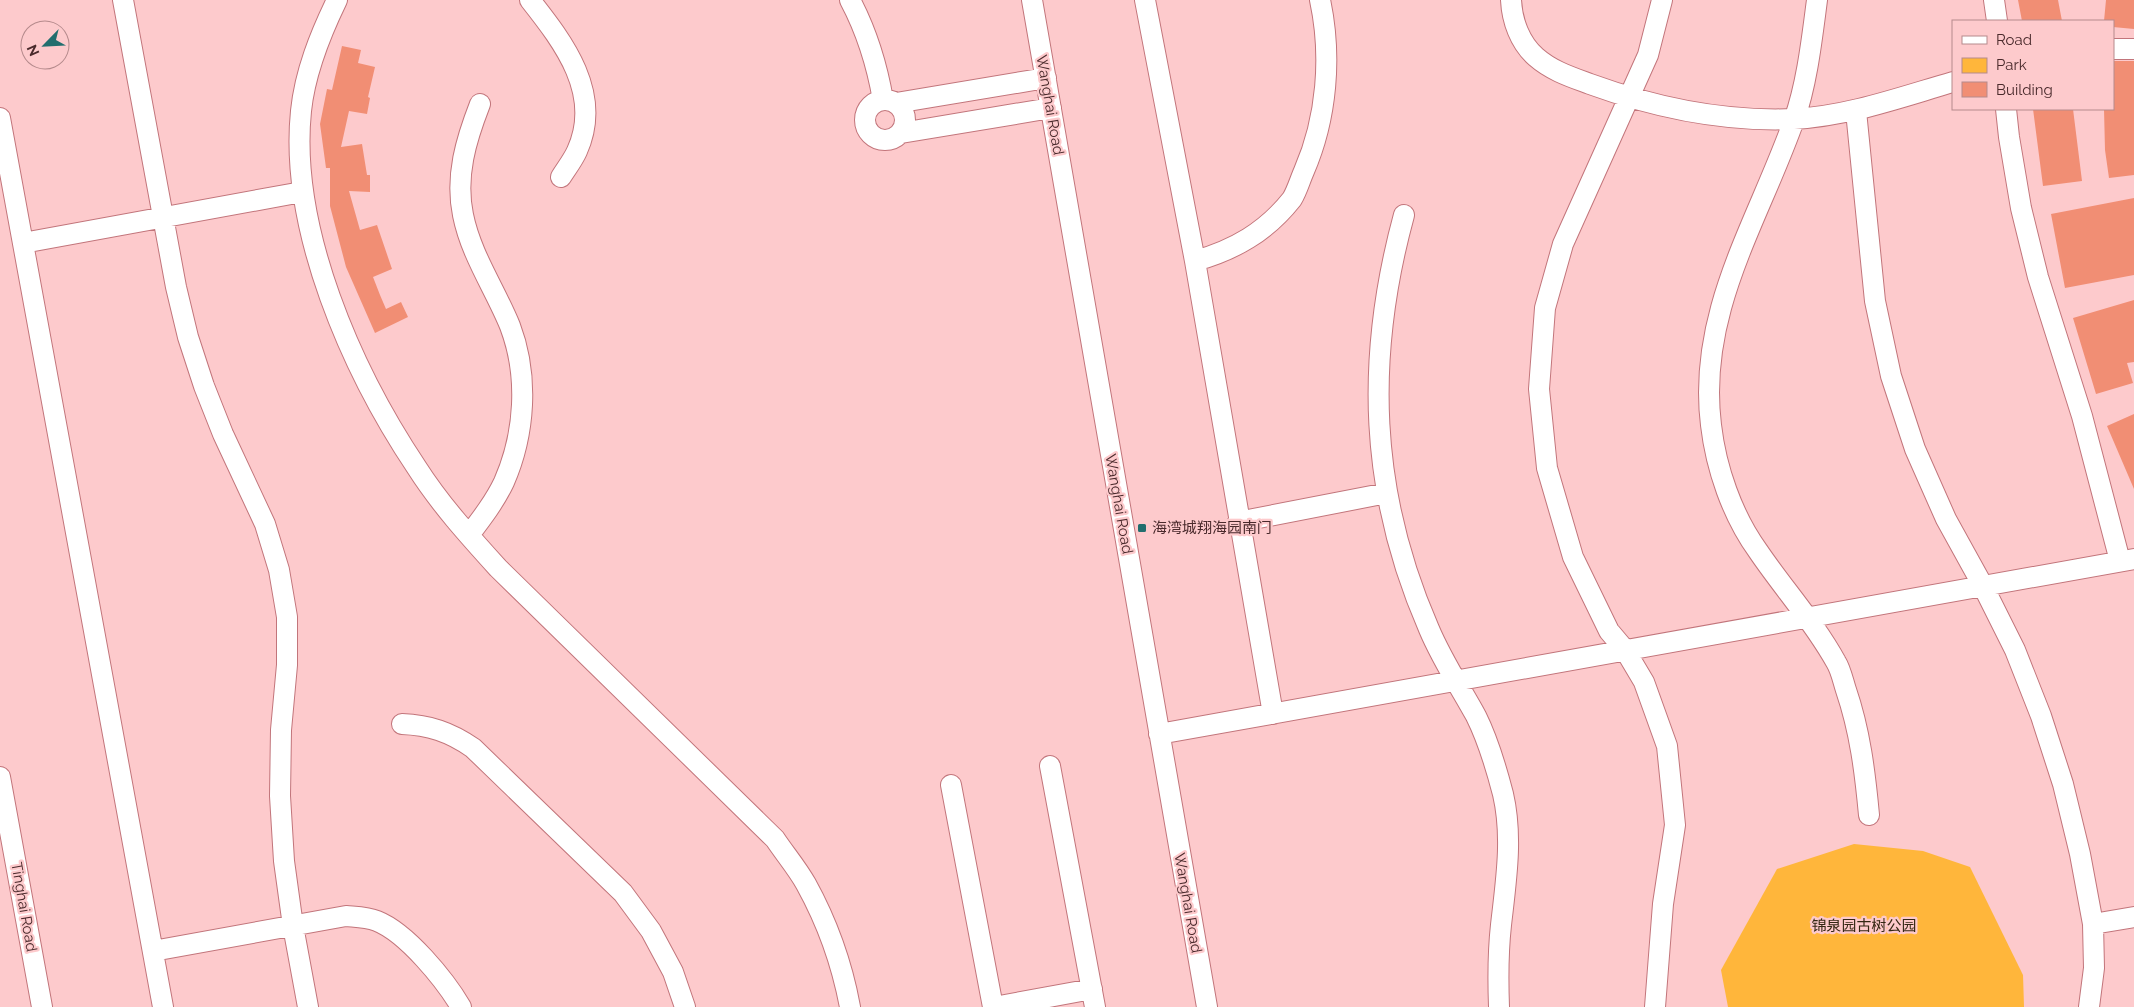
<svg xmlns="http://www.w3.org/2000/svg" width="2134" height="1007" font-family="Raleway,'Noto Sans SC',sans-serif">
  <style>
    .green { fill: #ffb63b }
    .building { fill: #f18e74 }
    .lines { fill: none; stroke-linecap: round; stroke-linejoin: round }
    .minor-casing { stroke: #c2757b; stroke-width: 22 }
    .minor { stroke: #fff; stroke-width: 20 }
    .poi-dot { fill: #226e6e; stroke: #fdcacc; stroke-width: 2 }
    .labels { text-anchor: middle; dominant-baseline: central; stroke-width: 4.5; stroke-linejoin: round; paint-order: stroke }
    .street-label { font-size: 15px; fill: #4a2a2c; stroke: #fdcacc }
    .poi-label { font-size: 15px; fill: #4a2a2c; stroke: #fdcacc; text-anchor: start }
    .park-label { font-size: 15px; fill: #342713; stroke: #fdcacc }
  </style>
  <rect width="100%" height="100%" fill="#fdcacc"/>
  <path class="green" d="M1854 844 1923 851 1970 867 2023 975 2024 1007H1728L1721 970 1777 869Z"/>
  <path class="building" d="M2018 0H2058L2062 21H2022Z
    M2106 0H2134V29L2113 27V21H2104Z
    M342 46 361 50 358 63 375 67 368 97 370 98 367 114 349 111 341 147 362 144 367 175H370V192L349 191 360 230 377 225 392 269 373 277 380 295 386 309 401 302 408 317 375 333 346 267 330 206V168H326L320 124 327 89 332 90Z
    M2113 61H2134V175L2109 178 2105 150 2104 109H2113Z
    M2033 109H2073L2082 181 2043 186Z
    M2134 198V275L2065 288 2051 214Z
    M2134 300V362L2127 363 2133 383 2096 394 2073 318Z
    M2134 414V489L2107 426Z"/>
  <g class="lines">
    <defs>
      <path id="minor" d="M123 0 176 287 188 337 204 386 223 434 265 524 279 570 287 617V665L281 730 280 796 284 861 293 926 308 1007
        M337 0C320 35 305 72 301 111 289 229 352 371 417 468 440 504 469 536 498 568L775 839C785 854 797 868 806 884 827 922 842 964 850 1007
        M530 0C564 43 603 94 577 151 573 160 566 169 561 177
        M850 0C867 32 877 65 883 100
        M1032 0 1207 1007
        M1145 0 1195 261 1273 714
        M1511 0C1512 21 1520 43 1536 57 1552 71 1571 77 1590 84 1656 108 1724 122 1794 119 1849 116 1901 97 1953 82
        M1817 0C1812 38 1807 84 1794 120 1758 222 1697 312 1711 425 1716 468 1732 515 1758 551 1783 588 1814 622 1836 662 1841 670 1843 681 1846 690 1860 731 1865 772 1869 815
        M1994 0 1997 21
        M2113 49H2134
        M865 120a20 20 0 1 1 40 0a20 20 0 1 1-40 0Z
        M896 103 1046 78
        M2006 109 2009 137 2021 208 2038 277 2082 416 2120 561
        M1856 111 1875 301 1891 376 1915 449 1946 519 1983 586 2015 650 2041 716 2063 784 2080 854 2093 924 2094 968 2089 1007
        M0 118 163 1007
        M901 133 1051 108
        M1404 215C1365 358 1369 492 1429 629 1442 660 1460 687 1476 716 1488 740 1496 767 1503 794 1513 837 1506 881 1501 925 1498 952 1498 980 1499 1007
        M23 243 302 192
        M1195 261C1234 250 1266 232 1292 199 1297 191 1300 180 1304 171 1327 118 1332 56 1320 0
        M1238 522 1387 493
        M469 535C482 518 495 501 504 482 525 434 529 376 510 326 495 289 471 255 463 215 455 176 466 140 480 104
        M402 724C429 725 450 732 473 748L623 893 651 931 673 972 685 1007
        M1159 734 2134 559
        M1050 766 1095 1007
        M0 777 42 1007
        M951 785 993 1007
        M2093 924 2134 917
        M153 951 346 916C357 917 367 917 377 921 407 933 445 980 461 1007
        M994 1007 1092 989
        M1655 1007 1663 904 1675 825 1667 746 1644 682 1625 650 1609 631 1573 557 1547 468 1539 389 1545 308 1563 244 1648 55 1662 0"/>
    </defs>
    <use href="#minor" class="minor-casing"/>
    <use href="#minor" class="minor"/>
  </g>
  <rect class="poi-dot" x="1137" y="523" width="10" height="10" rx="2.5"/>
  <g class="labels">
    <g class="street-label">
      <text transform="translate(1050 105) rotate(80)">Wanghai Road</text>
      <text transform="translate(1119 504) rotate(80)">Wanghai Road</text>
      <text transform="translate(1188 903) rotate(80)">Wanghai Road</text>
      <text transform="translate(24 907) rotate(80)">Tinghai Road</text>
    </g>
    <g class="poi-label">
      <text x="1152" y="528">海湾城翔海园南门</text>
    </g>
    <g class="park-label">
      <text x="1864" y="926">锦泉园古树公园</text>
    </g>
  </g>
  <rect x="1952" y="20" width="162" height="90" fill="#fdcacc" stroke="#b58a8c"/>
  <rect x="1962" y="36" width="25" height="8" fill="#ffffff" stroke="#b58a8c"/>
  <text x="1996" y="45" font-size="15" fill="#4a2a2c">Road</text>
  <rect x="1962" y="58" width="25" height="15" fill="#ffb63b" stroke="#b58a8c"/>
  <text x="1996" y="70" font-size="15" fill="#4a2a2c">Park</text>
  <rect x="1962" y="82" width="25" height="15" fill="#f18e74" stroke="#b58a8c"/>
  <text x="1996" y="95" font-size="15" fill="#4a2a2c">Building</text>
  <g transform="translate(45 45) rotate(246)"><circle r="24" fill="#fdcacc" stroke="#b58a8c"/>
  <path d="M0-4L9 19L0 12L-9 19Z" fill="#226e6e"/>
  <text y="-8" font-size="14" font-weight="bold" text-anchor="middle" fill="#4a2a2c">N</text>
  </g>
</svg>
